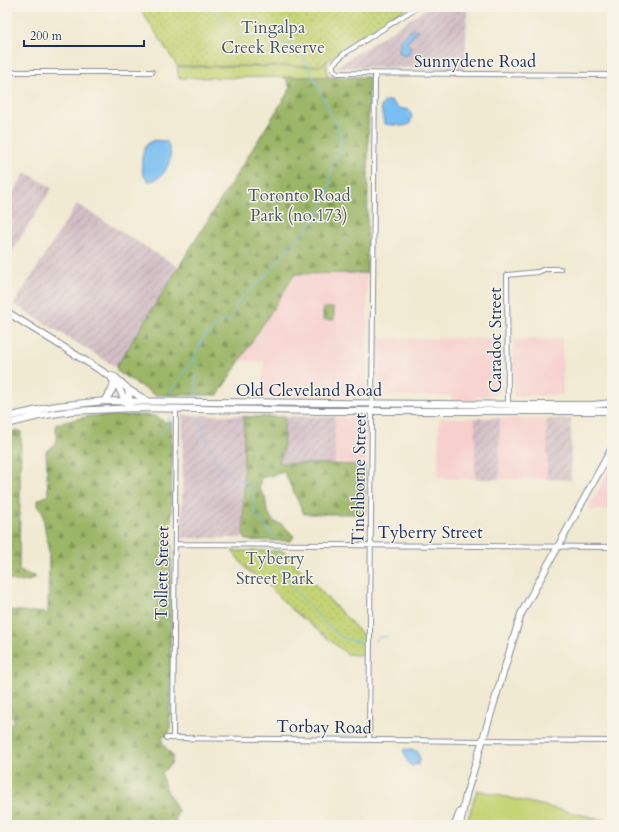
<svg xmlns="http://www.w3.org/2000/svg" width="619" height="832" font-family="Cardo,serif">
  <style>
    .built { fill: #f7d0ce }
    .industrial { fill: url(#industrial-furrows) }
    .grass { fill: #c5d476; stroke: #70826a }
    .forest { fill: url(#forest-firs); stroke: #5c7262 }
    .park { fill: url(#park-dots); stroke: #70826a }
    .water { fill: #7abff1; stroke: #4a77a8 }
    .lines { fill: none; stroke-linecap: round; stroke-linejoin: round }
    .stream { stroke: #7abff1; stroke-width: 1 }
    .minor-casing { stroke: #868c98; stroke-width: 6 }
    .primary-casing { stroke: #868c98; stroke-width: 8 }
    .minor { stroke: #fff; stroke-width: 4 }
    .primary { stroke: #fff; stroke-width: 6 }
    .labels { text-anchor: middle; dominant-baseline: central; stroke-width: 3; stroke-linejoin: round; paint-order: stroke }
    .park-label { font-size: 17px; fill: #465864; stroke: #f7f3e8 }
    .street-label { font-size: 17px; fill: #1b2f5e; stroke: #f7f3e8 }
  </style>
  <defs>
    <pattern id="industrial-furrows" width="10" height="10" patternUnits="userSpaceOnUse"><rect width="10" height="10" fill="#d2bec4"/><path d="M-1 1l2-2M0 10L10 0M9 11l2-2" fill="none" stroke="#aa9ba2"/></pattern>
    <pattern id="forest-firs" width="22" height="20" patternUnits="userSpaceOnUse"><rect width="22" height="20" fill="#9cb667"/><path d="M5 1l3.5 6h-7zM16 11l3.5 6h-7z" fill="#7e9458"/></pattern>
    <pattern id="park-dots" width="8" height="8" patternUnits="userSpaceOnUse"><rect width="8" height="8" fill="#c5d476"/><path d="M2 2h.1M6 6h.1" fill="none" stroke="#a9b668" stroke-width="1.8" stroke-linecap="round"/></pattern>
  </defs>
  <rect width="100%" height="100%" fill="#f7f3e8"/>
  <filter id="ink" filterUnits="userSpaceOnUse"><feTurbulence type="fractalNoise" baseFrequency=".025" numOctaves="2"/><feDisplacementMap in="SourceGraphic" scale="8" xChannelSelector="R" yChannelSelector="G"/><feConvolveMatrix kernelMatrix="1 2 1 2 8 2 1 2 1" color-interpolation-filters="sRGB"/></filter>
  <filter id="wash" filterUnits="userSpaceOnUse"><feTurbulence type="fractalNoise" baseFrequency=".012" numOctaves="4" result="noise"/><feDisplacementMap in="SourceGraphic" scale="16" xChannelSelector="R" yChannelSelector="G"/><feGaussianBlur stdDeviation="0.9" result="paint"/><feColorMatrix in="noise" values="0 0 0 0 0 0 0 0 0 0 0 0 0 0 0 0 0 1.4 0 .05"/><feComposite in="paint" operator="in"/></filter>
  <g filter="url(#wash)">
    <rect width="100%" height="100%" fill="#f1ead3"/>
    <path class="built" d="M367 273V398L262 396 264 361H240L295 274Z
      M501 338 500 389 497 395 477 396 476 400H451V396H378L379 339Z
      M562 339 563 395 513 396V340Z
      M335 417H366L365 465H335Z
      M439 418H475V479L438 478Z
      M500 418 547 419V479H499Z
      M608 473H612V510H587Z"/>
    <path class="industrial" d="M429 7H467L465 68 336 67Z
      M26 172 52 188 7 259V202Z
      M77 204 178 267 116 367 14 304Z
      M183 415 335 417V465L280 464 243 454 242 538H182Z
      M475 418H500L499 479H475Z
      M547 419H571V480L547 479Z"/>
    <path class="grass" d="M327 61V77L179 78 177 67 320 66Z
      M477 790 612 822V825H466Z"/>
    <path class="forest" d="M283 77H369L367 273 295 274 218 395H155L118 372 116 367 290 89 287 80Z
      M323 308H334V320H323Z
      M150 415 160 418 164 422H171L172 434 170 729 169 733 162 738 163 744 173 756 171 764 162 773C164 791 171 795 178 811L175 820 177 825H7V721L12 724 14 720 8 715 11 709 9 700 13 695 7 690V610L48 613 49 554 42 510 38 506V500L48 495 46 451C59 446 56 435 56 424L90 416Z
      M244 417H285L283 452 279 462 281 463 365 465V514H304L284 472 261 478 259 488 265 497 267 510 273 521 283 525 294 536 291 541 246 540 243 535Z
      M17 430 21 432 19 571 36 577C27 584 17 582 7 579V462L10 446 7 444V435Z"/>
    <path class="park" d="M139 7H408L320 66H177Z
      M232 551H283L365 637V656L347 654 289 607 265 583 248 571Z"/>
    <path class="water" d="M417 29V31L407 43 408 45 411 46 409 55H401C395 44 405 31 417 29Z
      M385 101H391L399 108 409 110 412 116 410 124 404 126 384 124 381 107Z
      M155 140 166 141C177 154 166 180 149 181 138 175 141 153 147 144Z
      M405 749 417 751 420 759 419 764 412 766 408 763 403 750Z"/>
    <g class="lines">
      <path class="stream" d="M193 359 196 364 195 393 197 396
        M170 396 172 389 193 359 205 336 221 321C223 320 225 321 228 320 234 320 236 309 236 304L270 271 291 245 315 220 328 194 332 166 341 142 338 128 299 48 275 40 234 32 211 7
        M196 415C204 425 205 437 211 449
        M159 437 168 425 169 417
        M212 454C222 473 226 475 246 482L253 495 255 512 275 539
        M275 551C280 577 322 627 346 639 351 641 359 641 364 642
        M374 641 380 637 387 636"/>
    </g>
  </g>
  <g filter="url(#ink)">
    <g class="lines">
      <defs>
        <path id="minor" d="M417 7 345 53 333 64V70L338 73 612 75
          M7 72H152
          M508 405 507 275 538 272 545 269H560
          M176 544 612 547
          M166 738 483 741
          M173 738 176 409
          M369 740 375 74
          M483 740 612 741"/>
        <path id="primary" d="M7 312 108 375 115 377 128 389 130 404
          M112 379 119 388 126 403
          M129 390 146 400
          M105 401 112 390 114 381
          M7 417 56 406 105 401 531 405H593L612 403
          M7 424 39 416 72 411 134 408 319 411H612
          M455 825 460 812
          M460 825 466 795 521 614 612 448"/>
      </defs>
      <use href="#minor" class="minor-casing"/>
      <use href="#primary" class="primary-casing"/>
      <use href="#minor" class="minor"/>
      <use href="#primary" class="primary"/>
    </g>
  </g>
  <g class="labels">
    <g class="park-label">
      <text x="273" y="27">Tingalpa<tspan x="273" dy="20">Creek Reserve</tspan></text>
      <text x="299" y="195">Toronto Road<tspan x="299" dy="20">Park (no.173)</tspan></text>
      <text x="275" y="558">Tyberry<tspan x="275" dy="20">Street Park</tspan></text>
    </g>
    <g class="street-label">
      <text x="475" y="61">Sunnydene Road</text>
      <text transform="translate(495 340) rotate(-90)">Caradoc Street</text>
      <text x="309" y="390">Old Cleveland Road</text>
      <text transform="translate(359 479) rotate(-89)">Tinchborne Street</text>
      <text x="430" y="532">Tyberry Street</text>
      <text transform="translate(162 573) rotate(-89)">Tollett Street</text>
      <text transform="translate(324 727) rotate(1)">Torbay Road</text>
    </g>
  </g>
  <rect width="619" height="832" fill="none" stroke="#f7f3e8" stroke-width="24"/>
  <path d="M24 40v6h120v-6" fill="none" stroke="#1b2f5e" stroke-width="2"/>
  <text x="30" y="40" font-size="12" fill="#1b2f5e" stroke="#f7f3e8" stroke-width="3" paint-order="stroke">200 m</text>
</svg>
